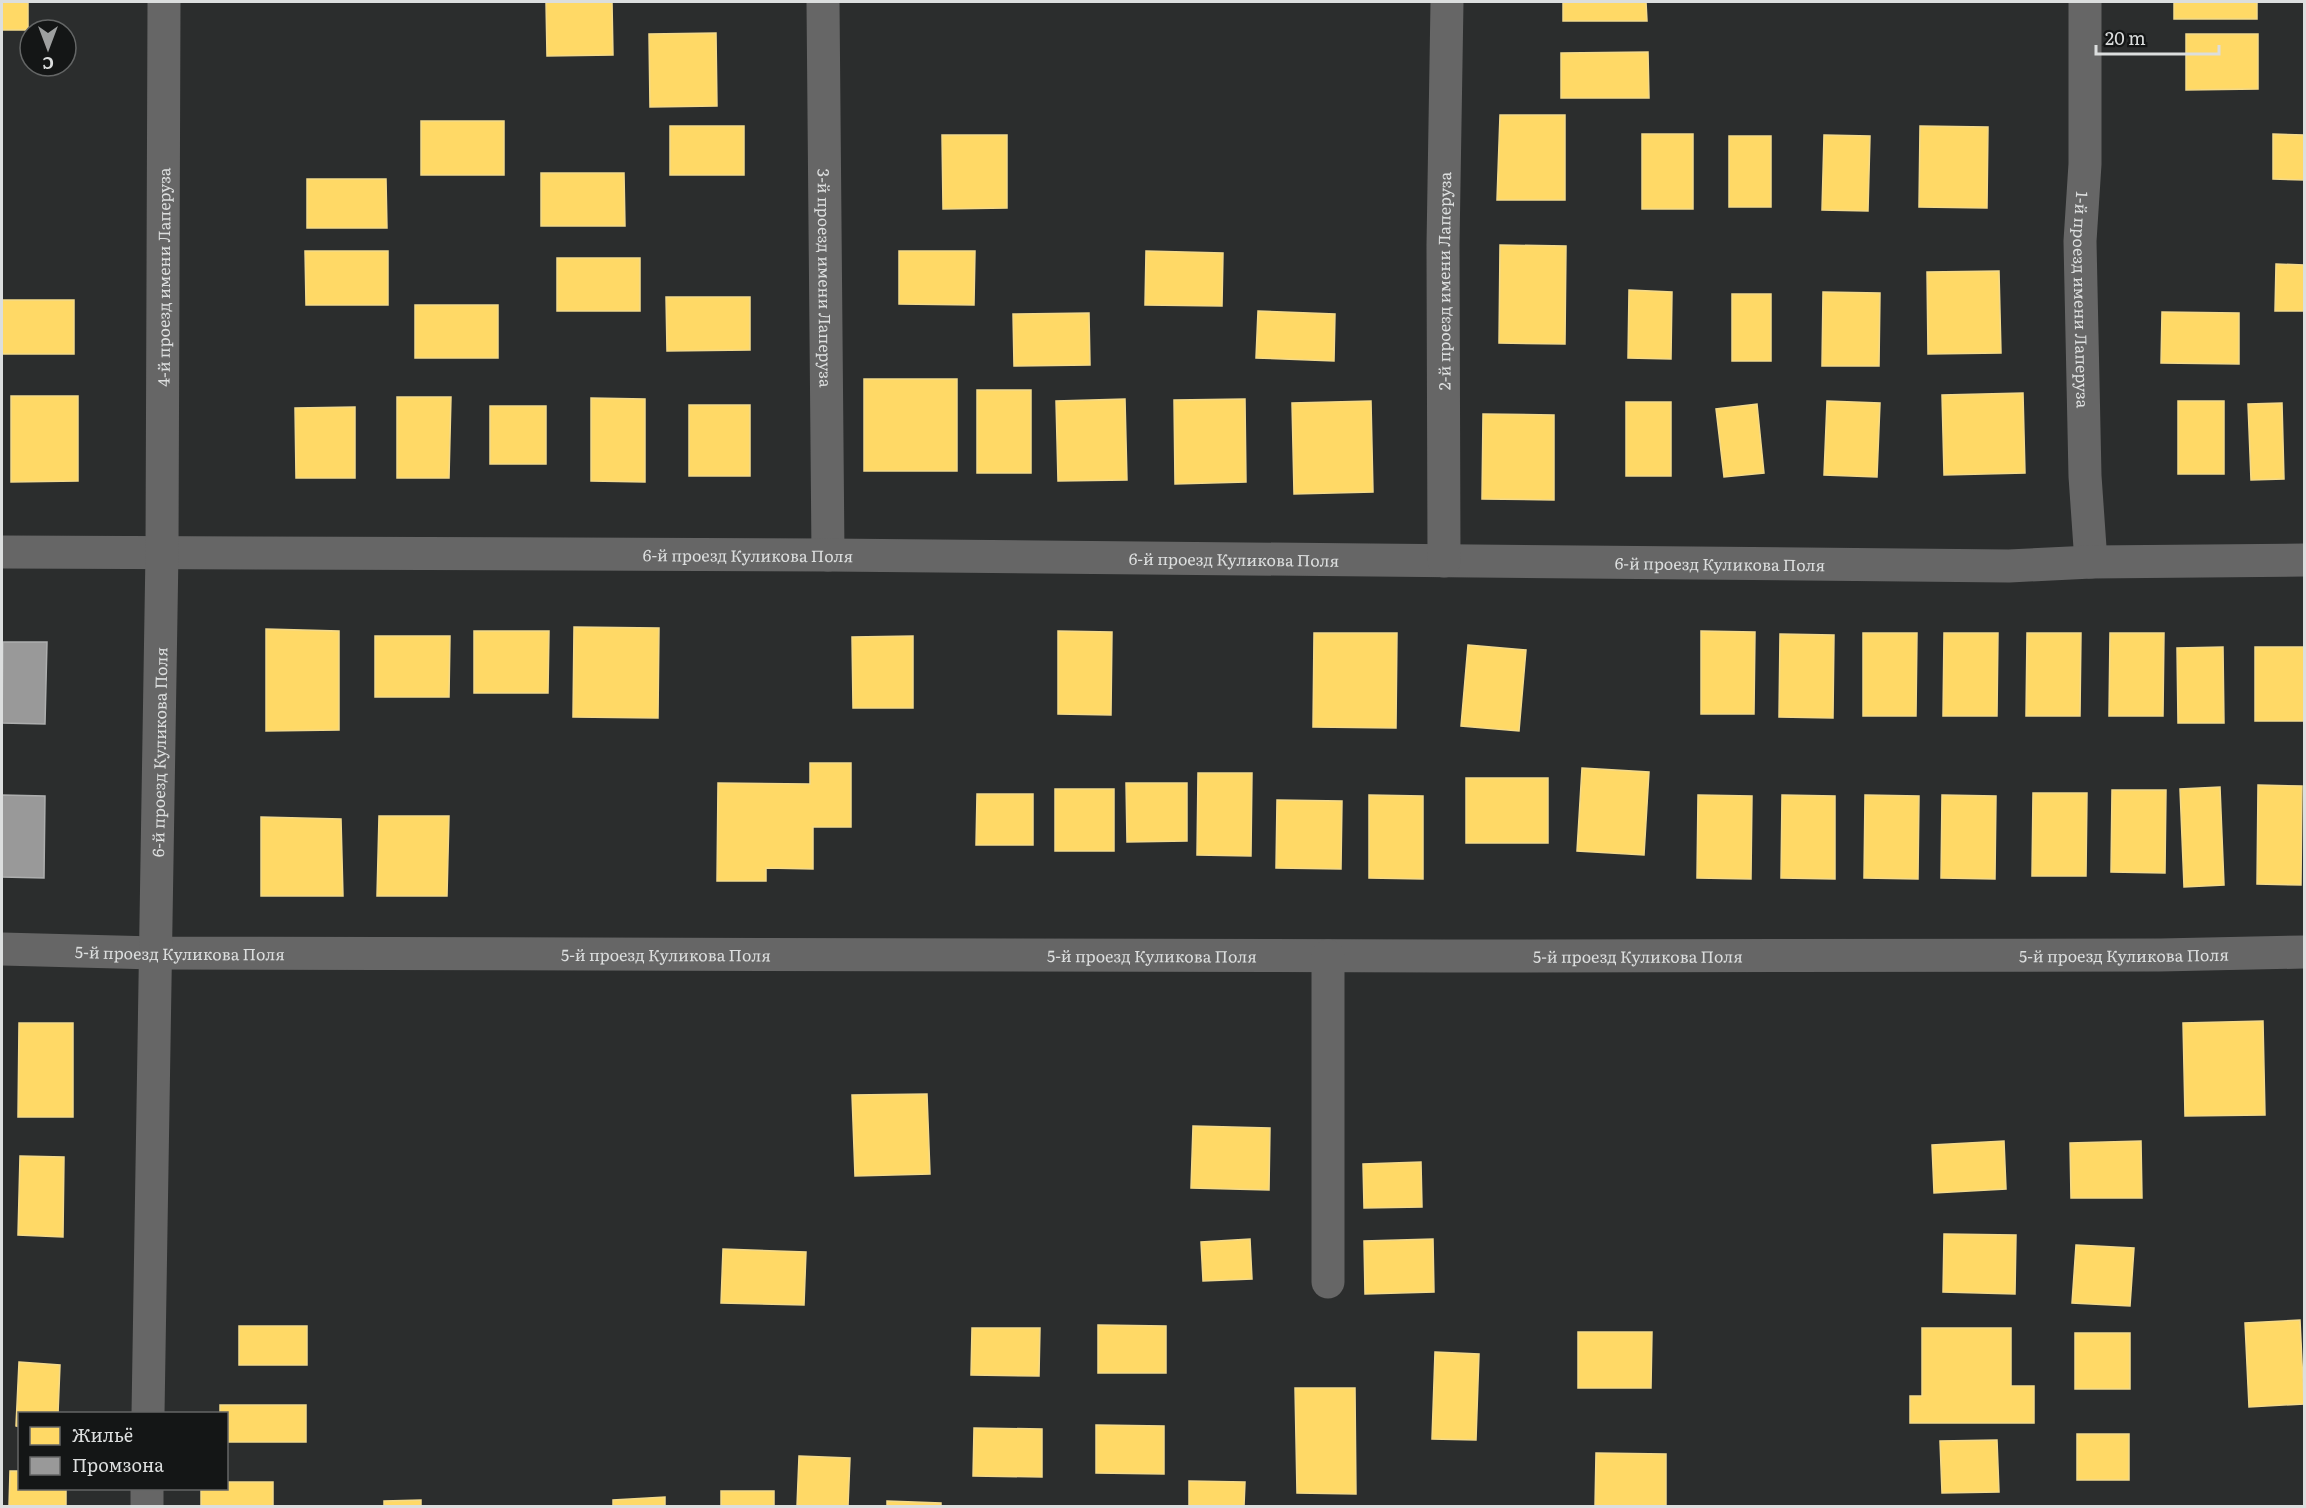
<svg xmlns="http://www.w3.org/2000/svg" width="2306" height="1508" font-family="Literata,serif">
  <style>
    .homes { fill: #ffd966; stroke: #f4da8a; stroke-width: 1.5 }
    .industry { fill: #999; stroke: #adaeae; stroke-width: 1.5 }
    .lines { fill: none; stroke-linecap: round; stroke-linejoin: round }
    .minor { stroke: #666; stroke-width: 33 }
    .labels { text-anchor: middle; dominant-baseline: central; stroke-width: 6; stroke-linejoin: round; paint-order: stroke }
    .street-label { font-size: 16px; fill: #dcdede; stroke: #141616 }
  </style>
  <rect width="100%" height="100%" fill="#2b2d2d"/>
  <path class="homes" d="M2 2H28V30H2Z
    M546 2H612L613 55 547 56Z
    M1563 2H1646L1647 21H1563Z
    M2174 2H2257V19H2174Z
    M716 33 717 106 650 107 649 34Z
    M2186 34H2258V89L2186 90Z
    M1648 52 1649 98H1561V53Z
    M1500 115H1565V200H1497Z
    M421 121H504V175H421Z
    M670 126H744V175H670Z
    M1920 126 1988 127 1987 208 1919 207Z
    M1642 134H1693V209H1642Z
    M2273 134 2304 135V180L2273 179Z
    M942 135H1007V208L943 209Z
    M1824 135 1870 136 1868 211 1822 210Z
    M1729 136H1771V207H1729Z
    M541 173H624L625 226H541Z
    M307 179H386L387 228H307Z
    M1500 245 1566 246 1565 344 1499 343Z
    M305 251H388V305H306Z
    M899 251H975L974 305 899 304Z
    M1146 251 1223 253 1222 306 1145 305Z
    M557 258H640V311H557Z
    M2276 264 2304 265V311H2275Z
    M1999 271 2001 353 1928 354 1927 272Z
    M1629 290 1672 292 1671 359 1628 358Z
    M1823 292 1880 293 1879 366H1822Z
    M1732 294H1771V361H1732Z
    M666 297H750V350L667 351Z
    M2 300H74V354H2Z
    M415 305H498V358H415Z
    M1258 311 1335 314 1334 361 1256 358Z
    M2162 312 2239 313V364L2161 363Z
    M1089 313 1090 365 1014 366 1013 314Z
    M864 379H957V471H864Z
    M977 390H1031V473H977Z
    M2023 393 2025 473 1944 475 1942 395Z
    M11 396H78V481L11 482Z
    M397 397H451L449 478H397Z
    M591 398 645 399V482L591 481Z
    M1125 399 1127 480 1058 481 1056 401Z
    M1245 399 1246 482 1175 484 1174 400Z
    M1371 401 1373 492 1294 494 1292 403Z
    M1827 401 1880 403 1877 477 1824 475Z
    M2178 401H2224V474H2178Z
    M1626 402H1671V476H1626Z
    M2282 403 2284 479 2251 480 2248 404Z
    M1757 404 1764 473 1724 477 1716 409Z
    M689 405H750V476H689Z
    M490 406H546V464H490Z
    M355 407V478H296L295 408Z
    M1483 414 1554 415V500L1482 499Z
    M574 627 659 628 658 718 573 717Z
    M266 629 339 631V730L266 731Z
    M474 631H549L548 693H474Z
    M1058 631 1112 632 1111 715 1058 714Z
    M1701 631 1755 632 1754 714H1701Z
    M1314 633H1397L1396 728 1313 727Z
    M1863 633H1917L1916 716H1863Z
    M1944 633H1998L1997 716H1943Z
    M2027 633H2081L2080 716H2026Z
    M2110 633H2164L2163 716H2109Z
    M1780 634 1834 635 1833 718 1779 717Z
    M375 636H450L449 697H375Z
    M913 636V708H853L852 637Z
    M1468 645 1526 650 1519 731 1461 726Z
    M2223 647 2224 723H2178L2177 648Z
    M2255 647H2304V721H2255Z
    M810 763H851V827H813V869L766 868V881H717L718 783 810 784Z
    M1582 768 1649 772 1644 855 1577 851Z
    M1198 773H1252L1251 856 1197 855Z
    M1466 778H1548V843H1466Z
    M1126 783H1187V841L1127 842Z
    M2258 785 2302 786 2301 885 2257 884Z
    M2220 787 2224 885 2184 887 2180 789Z
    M1055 789H1114V851H1055Z
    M2112 790H2166L2165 873 2111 872Z
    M2033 793H2087L2086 876H2032Z
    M977 794H1033V845H976Z
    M1369 795 1423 796V879L1369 878Z
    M1698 795 1752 796 1751 879 1697 878Z
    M1782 795 1835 796V879L1781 878Z
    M1865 795 1919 796 1918 879 1864 878Z
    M1942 795 1996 796 1995 879 1941 878Z
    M1277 800 1342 801 1341 869 1276 868Z
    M379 816H449L447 896H377Z
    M261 817 341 819 343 896H261Z
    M2263 1021 2265 1115 2185 1116 2183 1023Z
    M19 1023H73V1117H18Z
    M927 1094 930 1174 855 1176 852 1095Z
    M1193 1126 1270 1128 1269 1190 1191 1188Z
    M2004 1141 2006 1189 1934 1193 1932 1145Z
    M2141 1141 2142 1198H2071L2070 1143Z
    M20 1156 64 1157 63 1237 18 1235Z
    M1421 1162 1422 1207 1364 1208 1363 1164Z
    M1944 1234 2016 1235 2015 1294 1943 1292Z
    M1250 1239 1252 1279 1203 1281 1201 1242Z
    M1433 1239 1434 1292 1365 1294 1364 1241Z
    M2076 1245 2134 1248 2130 1306 2072 1303Z
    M723 1249 806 1252 804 1305 721 1303Z
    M2300 1320 2304 1404 2249 1407 2245 1323Z
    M1098 1325 1166 1326V1373H1098Z
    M239 1326H307V1365H239Z
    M972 1328H1040L1039 1376 971 1375Z
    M1922 1328H2011V1386H2034V1423H1910V1396H1922Z
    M1578 1332H1652L1651 1388H1578Z
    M2075 1333H2130V1389H2075Z
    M1435 1352 1479 1354 1476 1440 1432 1439Z
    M19 1362 60 1365 58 1414H20V1427L16 1426Z
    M1295 1388H1355L1356 1494 1297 1493Z
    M220 1405H306V1442H226V1414H220Z
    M1096 1425 1164 1426V1474L1096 1473Z
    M974 1428 1042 1429V1477L973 1476Z
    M2077 1434H2129V1480H2077Z
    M1997 1440 1999 1492 1942 1493 1940 1441Z
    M1596 1453 1666 1454V1506H1595Z
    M799 1456 850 1458 848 1506H797Z
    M10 1471H20V1488H66V1506H9Z
    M1189 1481 1245 1482 1244 1506H1189Z
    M226 1482H273V1506H201V1488H226Z
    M721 1491H774V1506H721Z
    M665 1497V1506H613V1500Z
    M421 1500V1506H384V1501Z
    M887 1501 941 1503V1506H887Z"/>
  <path class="industry" d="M3 642H47L45 724 2 723Z
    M2 795 45 796 44 878 2 877Z"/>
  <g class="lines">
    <g class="minor">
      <path id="s1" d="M823 2 828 555"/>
      <path id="s2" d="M2085 2V164L2080 241 2085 476 2091 562"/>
      <path id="s3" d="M2 552 828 555 2009 566 2091 562 2304 560"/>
      <path id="s4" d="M1444 561 1443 245 1447 2"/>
      <path id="s5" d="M2 949 155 953 1446 956 2160 955 2304 952"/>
      <path d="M1328 956V1282"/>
      <path id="s6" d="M148 1414 162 552 164 2"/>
      <path d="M147 1506V1488"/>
    </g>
  </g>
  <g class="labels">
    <g class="street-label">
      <text stroke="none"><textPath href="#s6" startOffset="1137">4-й проезд имени Лаперуза</textPath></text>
      <text stroke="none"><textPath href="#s1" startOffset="276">3-й проезд имени Лаперуза</textPath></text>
      <text stroke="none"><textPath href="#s4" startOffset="280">2-й проезд имени Лаперуза</textPath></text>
      <text stroke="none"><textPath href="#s2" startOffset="298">1-й проезд имени Лаперуза</textPath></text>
      <text stroke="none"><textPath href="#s3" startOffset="746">6-й проезд Куликова Поля</textPath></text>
      <text stroke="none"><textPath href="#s3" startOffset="1232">6-й проезд Куликова Поля</textPath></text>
      <text stroke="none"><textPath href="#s3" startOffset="1718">6-й проезд Куликова Поля</textPath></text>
      <text stroke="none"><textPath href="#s6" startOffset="662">6-й проезд Куликова Поля</textPath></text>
      <text stroke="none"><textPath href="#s5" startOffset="178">5-й проезд Куликова Поля</textPath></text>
      <text stroke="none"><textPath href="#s5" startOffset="2122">5-й проезд Куликова Поля</textPath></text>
      <text stroke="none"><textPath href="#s5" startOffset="664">5-й проезд Куликова Поля</textPath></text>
      <text stroke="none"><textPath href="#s5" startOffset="1150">5-й проезд Куликова Поля</textPath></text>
      <text stroke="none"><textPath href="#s5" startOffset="1636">5-й проезд Куликова Поля</textPath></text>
    </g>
  </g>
  <rect width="2306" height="1508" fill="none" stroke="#dcdede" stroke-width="6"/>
  <rect x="18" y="1412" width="210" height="78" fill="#141616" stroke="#646666" stroke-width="1.5"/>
  <rect x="30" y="1427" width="30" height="18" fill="#ffd966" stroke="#646666" stroke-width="1.5"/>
  <text x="72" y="1442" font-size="18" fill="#dcdede">Жильё</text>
  <rect x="30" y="1457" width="30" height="18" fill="#999999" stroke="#646666" stroke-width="1.5"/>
  <text x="72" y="1472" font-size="18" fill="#dcdede">Промзона</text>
  <g transform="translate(48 48) rotate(180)"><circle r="28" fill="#141616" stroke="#646666" stroke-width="1.5"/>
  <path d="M0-4.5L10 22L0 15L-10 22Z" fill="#9ea0a0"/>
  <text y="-9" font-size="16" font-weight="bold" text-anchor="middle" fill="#dcdede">С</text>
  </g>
  <path d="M2096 45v9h123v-9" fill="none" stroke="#dcdede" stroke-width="3"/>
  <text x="2105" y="45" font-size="18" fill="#dcdede" stroke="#141616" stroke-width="4.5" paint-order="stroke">20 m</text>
</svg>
